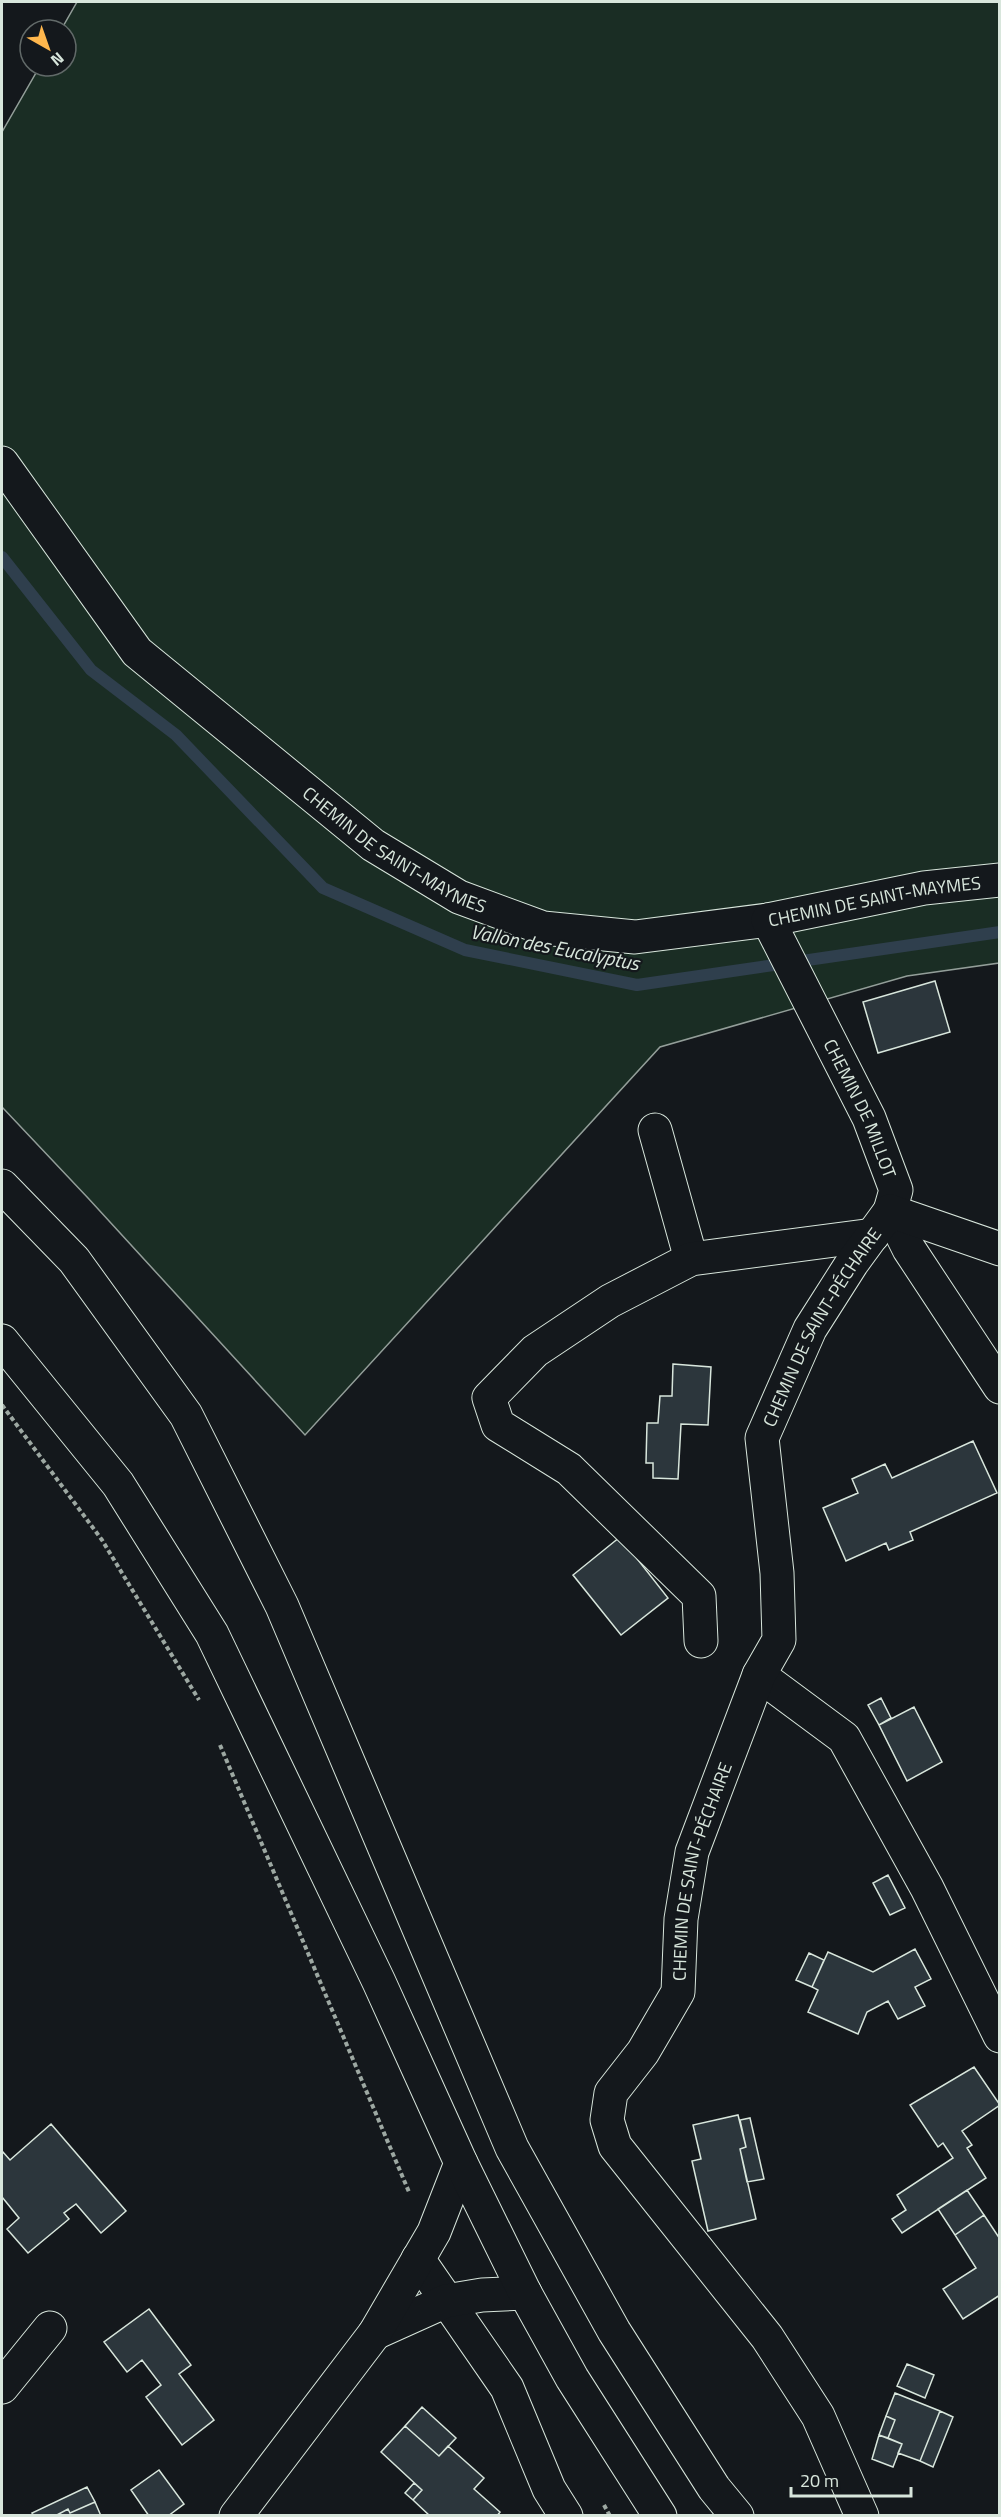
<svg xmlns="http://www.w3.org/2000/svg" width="1001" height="2517" font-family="'Titillium Web',sans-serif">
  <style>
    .green { fill: #1a2d24; stroke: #939e99; stroke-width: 1.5 }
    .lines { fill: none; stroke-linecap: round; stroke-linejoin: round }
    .stream { stroke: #2f3f4d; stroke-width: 12 }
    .building { fill: #2c363c; stroke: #d8e6dc; stroke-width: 1.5 }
    .minor-casing { stroke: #d8e6dc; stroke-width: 35 }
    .major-casing { stroke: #d8e6dc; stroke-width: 35 }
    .path { stroke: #9da8a2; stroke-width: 4; stroke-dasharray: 4.5 3; stroke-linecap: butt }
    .minor { stroke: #14181c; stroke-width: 33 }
    .major { stroke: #14181c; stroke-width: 33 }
    .labels { text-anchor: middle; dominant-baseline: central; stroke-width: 4.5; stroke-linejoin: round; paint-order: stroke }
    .street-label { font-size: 18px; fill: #d8e6dc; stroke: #14181c }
    .water-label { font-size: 20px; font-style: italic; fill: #d8e6dc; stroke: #14181c }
  </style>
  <rect width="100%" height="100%" fill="#14181c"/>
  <path class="green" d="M77 2H999V963L907 976 660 1047 305 1435 88 1198 2 1107V132L40 66H66V30H61Z"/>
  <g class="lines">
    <path class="stream" d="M2 557 91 670 176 735 323 888 465 950 637 985 1000 932"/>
  </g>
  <path class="building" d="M935 981 950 1032 878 1053 863 1002Z
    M673 1364 711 1367 708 1425 681 1424 678 1479 653 1478V1463H646L647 1423H658L660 1396H672Z
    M973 1441 997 1493 910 1532 913 1540 889 1550 886 1543 846 1561 823 1508 858 1493 852 1479 885 1464 892 1478Z
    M620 1537 668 1598 621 1635 573 1575Z
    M881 1698 891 1718 879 1725 868 1705Z
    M914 1707 942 1762 907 1781 879 1725Z
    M888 1875 905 1908 890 1915 873 1883Z
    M915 1949 931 1979 915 1987 925 2006 898 2019 888 2001 867 2012 858 2034 808 2012 818 1990 812 1987 828 1952 873 1972Z
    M809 1953 824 1960 812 1987 796 1980Z
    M974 2067 1000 2105 962 2131 972 2145 967 2148 986 2178 902 2233 892 2219 906 2210 897 2195 953 2158 943 2143 938 2147 910 2105Z
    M738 2115 746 2147 740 2149 756 2219 708 2231 692 2161 701 2159 693 2125Z
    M750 2118 764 2179 747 2182 740 2149 746 2147 740 2120Z
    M51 2124 126 2211 101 2233 76 2204 64 2213 69 2219 28 2253 7 2229 19 2218 2 2197V2154L3 2152 10 2160Z
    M967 2190 984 2215 955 2235 938 2209Z
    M984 2215 1000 2239V2295L963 2319 943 2289 976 2268 955 2235Z
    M149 2309 191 2365 179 2374 214 2420 182 2445 146 2397 161 2385 142 2360 127 2372 104 2342Z
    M907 2364 934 2375 925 2398 897 2386Z
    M895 2393 940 2411 920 2461 898 2453 902 2444 888 2438 895 2420 886 2416Z
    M422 2407 456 2438 439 2456 405 2426Z
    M940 2411 953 2417 933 2467 920 2461Z
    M886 2416 895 2420 888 2438 879 2435Z
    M405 2426 439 2456 448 2446 484 2478 474 2489 500 2512 497 2516H430L413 2500 422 2490 381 2452Z
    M879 2435 902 2444 893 2467 872 2459Z
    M159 2470 184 2504 168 2516H149L131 2490Z
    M414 2483 422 2490 413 2500 405 2493Z
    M87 2487 95 2502 70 2513 68 2509 55 2516H34L32 2513Z
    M95 2502 101 2516H55L68 2509 70 2513Z"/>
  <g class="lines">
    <defs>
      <g id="minor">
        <path id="s1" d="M2 463 137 652 373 845 459 897 543 928 635 937 768 920 924 888 1000 880"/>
        <path id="s2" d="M768 920 869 1118 896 1190 890 1211 909 1249 1000 1387"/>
        <path d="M655 1130 691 1259"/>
        <path d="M701 1641 699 1596 569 1469 498 1425 489 1398 535 1351 610 1301 691 1259 873 1235"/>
        <path d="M759 1675 844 1738 927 1888 1000 2036"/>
        <path d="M418 2259 507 2388 549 2489 566 2516"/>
        <path d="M375 2333 446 2301 482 2295 525 2293"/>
        <path d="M2 2387 50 2328"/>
        <path d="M236 2516 375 2333 434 2232 461 2163"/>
        <path id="s3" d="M862 2516 818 2416 767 2337 615 2146 607 2120 611 2093 643 2052 678 1992 681 1919 692 1852 759 1675 779 1640 777 1573 762 1438 810 1329 852 1263 890 1211 1000 1249"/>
      </g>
      <path id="major" d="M2 1186 74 1260 186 1415 282 1606 512 2148 614 2331 714 2488 737 2516
        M2 1341 118 1484 212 1634 379 1982 461 2163 525 2293 572 2378 660 2516"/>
    </defs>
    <use href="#minor" class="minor-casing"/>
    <use href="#major" class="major-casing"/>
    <path class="path" d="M2 1405 102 1540 199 1700
      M220 1745 409 2192
      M604 2505 610 2516"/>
    <use href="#minor" class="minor"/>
    <use href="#major" class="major"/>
  </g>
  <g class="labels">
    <g class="street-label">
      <text stroke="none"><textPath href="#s1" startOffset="558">CHEMIN DE SAINT-MAYMES</textPath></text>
      <text stroke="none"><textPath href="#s1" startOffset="1062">CHEMIN DE SAINT-MAYMES</textPath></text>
      <text stroke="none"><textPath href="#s2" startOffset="210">CHEMIN DE MILLOT</textPath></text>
      <text stroke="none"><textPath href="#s3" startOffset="1323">CHEMIN DE SAINT-PÉCHAIRE</textPath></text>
      <text stroke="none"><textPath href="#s3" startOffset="747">CHEMIN DE SAINT-PÉCHAIRE</textPath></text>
    </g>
    <g class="water-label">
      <text transform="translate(555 947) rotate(11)">Vallon des Eucalyptus</text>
    </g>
  </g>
  <rect width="1001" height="2517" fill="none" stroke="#d8e6dc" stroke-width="6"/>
  <g transform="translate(48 48) rotate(140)"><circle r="28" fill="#14181c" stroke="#626a69" stroke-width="1.5"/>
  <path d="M0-4.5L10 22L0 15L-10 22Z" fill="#ffb74d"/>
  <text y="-9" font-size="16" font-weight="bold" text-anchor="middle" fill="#d8e6dc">N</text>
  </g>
  <path d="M791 2487v9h120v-9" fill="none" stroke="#d8e6dc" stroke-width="3"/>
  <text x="800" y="2487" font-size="18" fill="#d8e6dc" stroke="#14181c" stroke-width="4.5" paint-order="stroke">20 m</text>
</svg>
